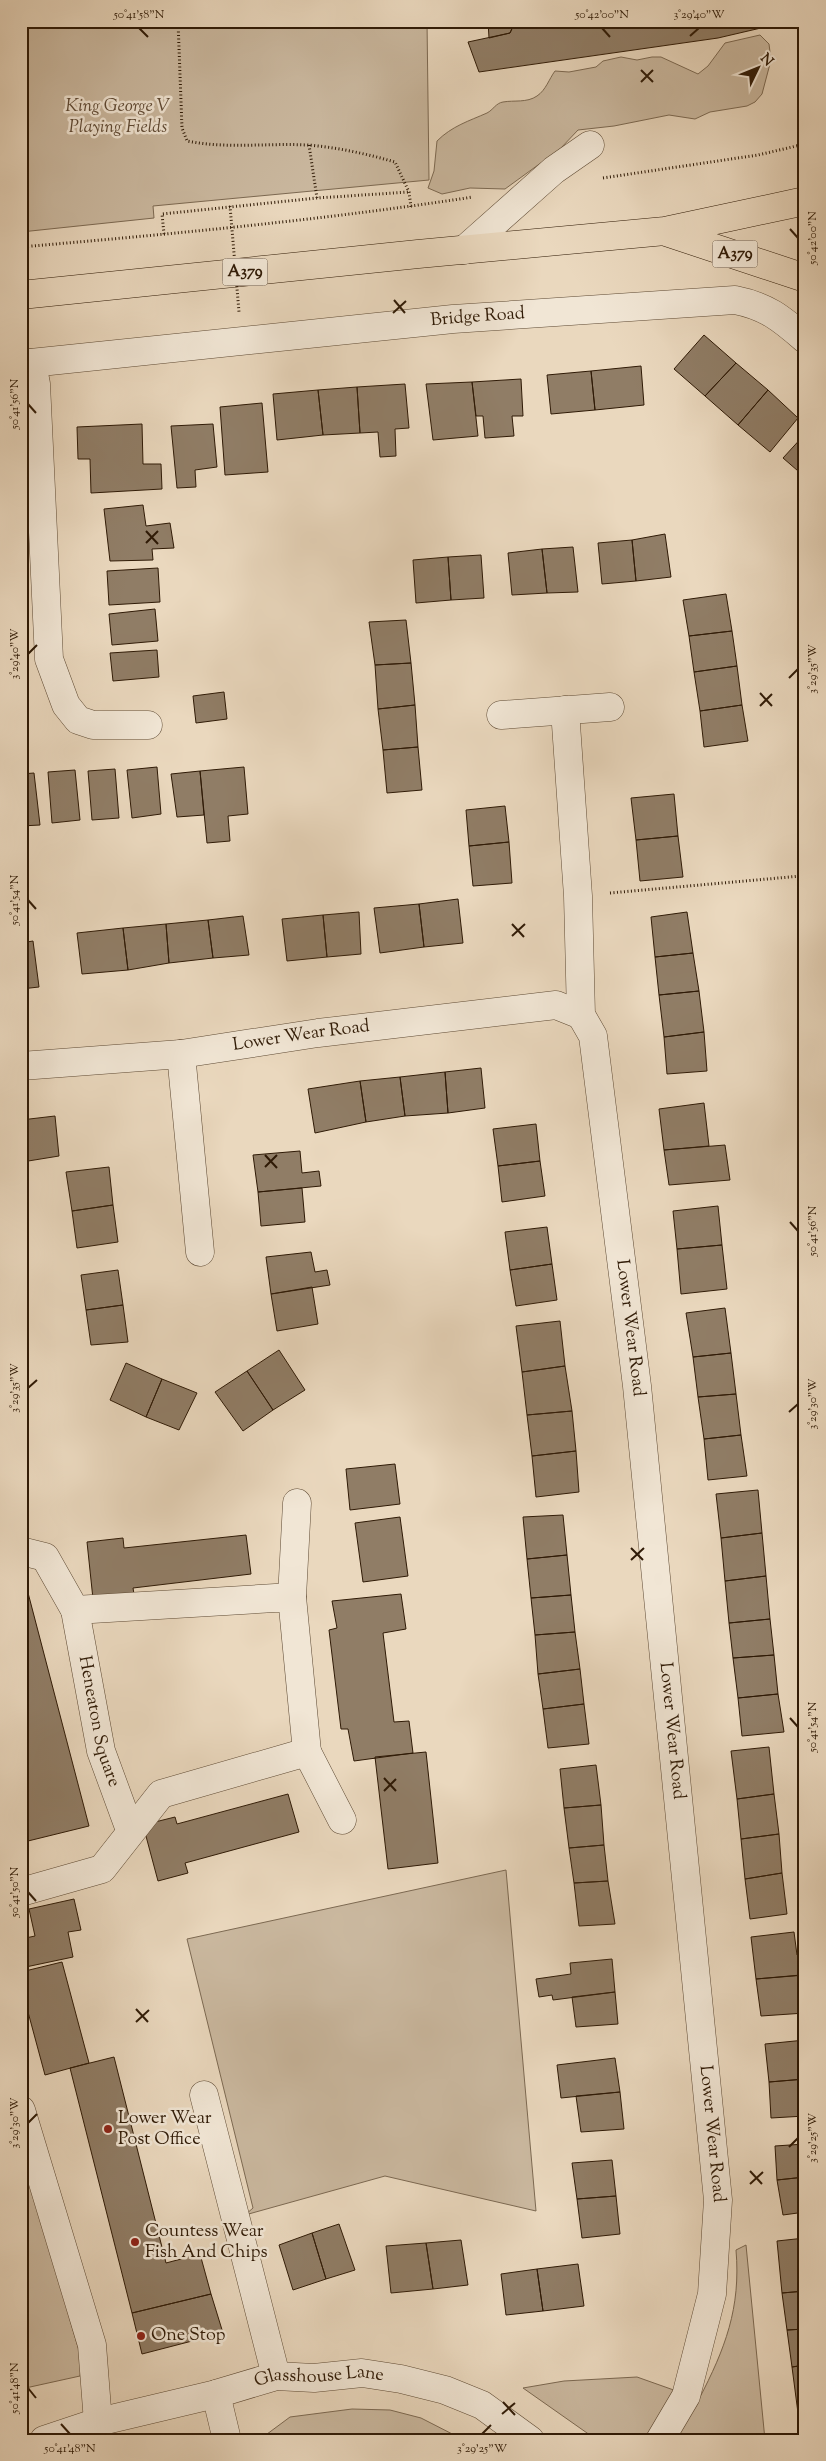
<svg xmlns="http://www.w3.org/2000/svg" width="826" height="2461" font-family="'Sorts Mill Goudy',serif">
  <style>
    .green { fill: #cab89f; stroke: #7c6952 }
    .building { fill: #907d66; stroke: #2f1a06 }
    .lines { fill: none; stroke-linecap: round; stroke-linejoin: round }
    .minor-casing { stroke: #5e4a34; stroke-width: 29 }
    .major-casing { stroke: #2f1a06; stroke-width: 29 }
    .path { stroke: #2f1a06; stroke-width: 3; stroke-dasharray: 1 2.5; stroke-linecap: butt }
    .minor { stroke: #f1e6d5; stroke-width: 28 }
    .major { stroke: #ead8be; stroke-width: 28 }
    .path-bridge { stroke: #2f1a06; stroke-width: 3; stroke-dasharray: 1 2.5; stroke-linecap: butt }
    .ticks { fill: none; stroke: #2f1a06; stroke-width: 2 }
    .poi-dot { fill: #8f2418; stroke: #f1e6d5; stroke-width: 2 }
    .labels { text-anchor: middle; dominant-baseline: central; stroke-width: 5; stroke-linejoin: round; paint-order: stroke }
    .shield { fill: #f1e6d5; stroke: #695744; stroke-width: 1 }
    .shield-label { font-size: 16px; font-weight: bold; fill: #2f1a06 }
    .park-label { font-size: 18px; font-style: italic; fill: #5e4934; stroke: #f1e6d5 }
    .street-label { font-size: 18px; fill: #2f1a06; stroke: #f1e6d5 }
    .poi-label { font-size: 18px; fill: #2f1a06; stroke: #f1e6d5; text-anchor: start }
    .neatline { fill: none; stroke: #2f1a06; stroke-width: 2 }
    .ticks-label { font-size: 12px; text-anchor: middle; fill: #2f1a06 }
  </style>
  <rect width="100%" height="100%" fill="#ead8be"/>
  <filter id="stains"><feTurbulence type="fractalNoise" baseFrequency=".004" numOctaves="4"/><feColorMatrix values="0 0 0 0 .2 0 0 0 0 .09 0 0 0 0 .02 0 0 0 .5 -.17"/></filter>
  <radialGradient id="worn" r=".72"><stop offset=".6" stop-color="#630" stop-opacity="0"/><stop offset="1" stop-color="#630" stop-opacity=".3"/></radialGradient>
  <path class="green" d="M21 21H427L429 180 153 206 154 218 21 232Z
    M760 35 769 44 771 60 762 94 755 102 747 106 710 112 695 119 669 115 614 126 578 130 560 149 505 189 470 188 442 194 428 188 434 171 437 141C452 126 469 121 487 113 493 110 496 103 503 102 514 100 527 103 537 96 546 90 549 79 555 71L569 72 596 67 603 61 621 57 637 60 652 57H661L698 74 708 66 725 43Z
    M506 1870 536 2211 385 2176 245 2215 253 2208 187 1939Z
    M21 2148 82 2361 80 2376 21 2389Z
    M746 2245 765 2440H597L523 2388 564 2381 637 2377 699 2399C725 2349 741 2308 736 2250Z
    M352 2409 390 2410 421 2418 464 2440H259L290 2417Z"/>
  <path class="building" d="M488 21H515V22L510 33 489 38Z
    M521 21H791L718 38 479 72 468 42 510 33 515 22Z
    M704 335 736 363 705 396 674 369Z
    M736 363 768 390 738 425 705 396Z
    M641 366 644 405 595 410 591 371Z
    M591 371 595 410 551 414 547 375Z
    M521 379 523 416H512L514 436 485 438 483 416H476L472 382Z
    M472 382 478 436 433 440 426 384Z
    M405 384 409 428 395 429 396 456 380 457 378 432 360 433 357 387Z
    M357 387 360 433 323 435 318 390Z
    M318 390 323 435 277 440 273 394Z
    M768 390 798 418 770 452 738 425Z
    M262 403 268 472 225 475 220 407Z
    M142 424 143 464H161L162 489 91 493 90 459H78L77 427Z
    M213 424 217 467 195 470 196 487 177 488 171 426Z
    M805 434V477L783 458Z
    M143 505 146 526 170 523 174 548 152 549 153 560 110 561 104 509Z
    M665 534 671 577 636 581 632 540Z
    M632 540 636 581 602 584 598 543Z
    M573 547 578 592 547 593 542 549Z
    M542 549 547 593 512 595 508 553Z
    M481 555 484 598 451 600 448 557Z
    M448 557 451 600 416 603 413 560Z
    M158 568 160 602 109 605 107 571Z
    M726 594 732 631 689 636 683 600Z
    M155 609 158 641 112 645 109 614Z
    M406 620 411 663 375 665 369 622Z
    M732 631 737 666 694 672 689 636Z
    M157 650 159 677 113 681 110 653Z
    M411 663 415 705 378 709 375 665Z
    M737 666 742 705 700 711 694 672Z
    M224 692 227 719 196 723 193 696Z
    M415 705 418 747 383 750 378 709Z
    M742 705 748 741 704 747 700 711Z
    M418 747 422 790 387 793 383 750Z
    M157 767 161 814 132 818 127 770Z
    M244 767 248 814 228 816 230 841 207 843 200 771Z
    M115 769 119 818 92 820 88 771Z
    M75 770 80 820 52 823 48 772Z
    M200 771 204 815 177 817 171 774Z
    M34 773 40 825 21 826V774Z
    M674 794 678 836 636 840 631 798Z
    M505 806 509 842 469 846 466 810Z
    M678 836 683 877 640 881 636 840Z
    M509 842 512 883 473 886 469 846Z
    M458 899 463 943 424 947 419 904Z
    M419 904 424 947 380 953 374 908Z
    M359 912 361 954 327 957 323 915Z
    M687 912 693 953 655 957 651 917Z
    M323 915 327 957 287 961 282 919Z
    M243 916 249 955 213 958 208 920Z
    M208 920 213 958 169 963 166 924Z
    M166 924 169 963 128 970 123 928Z
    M123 928 128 970 82 974 77 933Z
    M33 941 39 987 21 989V943Z
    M693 953 699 991 659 995 655 957Z
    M699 991 704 1032 664 1037 659 995Z
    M704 1032 707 1071 667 1074 664 1037Z
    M481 1068 485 1108 448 1113 445 1072Z
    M445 1072 448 1113 405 1116 400 1077Z
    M400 1077 405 1116 366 1122 360 1081Z
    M360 1081 366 1122 315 1133 308 1089Z
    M704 1103 709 1146 664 1150 659 1109Z
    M55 1116 59 1156 22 1162 21 1120Z
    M536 1124 540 1161 498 1166 493 1129Z
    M725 1145 730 1180 669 1185 664 1150Z
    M300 1151 302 1173 319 1171 321 1186 258 1192 253 1155Z
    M540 1161 545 1196 502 1202 498 1166Z
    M109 1167 113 1205 72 1211 66 1172Z
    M302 1188 305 1222 261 1226 258 1192Z
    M113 1205 118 1242 77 1248 72 1211Z
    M718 1206 722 1245 677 1249 673 1211Z
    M547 1227 552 1264 510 1270 505 1232Z
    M722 1245 727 1289 681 1294 677 1249Z
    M311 1252 315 1272 327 1270 330 1285 271 1294 266 1257Z
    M552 1264 557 1300 516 1306 510 1270Z
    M118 1270 123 1305 86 1310 81 1275Z
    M312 1287 318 1324 277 1331 271 1294Z
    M123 1305 128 1342 91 1345 86 1310Z
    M725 1308 731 1353 693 1357 686 1313Z
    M560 1321 565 1366 522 1372 516 1326Z
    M279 1350 305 1390 273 1410 247 1371Z
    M731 1353 736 1394 698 1397 693 1357Z
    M126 1363 162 1379 146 1417 110 1400Z
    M565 1366 572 1411 527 1415 522 1372Z
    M247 1371 273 1410 243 1431 215 1392Z
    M162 1379 197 1393 179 1430 146 1417Z
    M736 1394 741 1435 704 1439 698 1397Z
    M572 1411 576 1451 532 1456 527 1415Z
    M741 1435 747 1476 708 1480 704 1439Z
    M576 1451 579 1492 536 1497 532 1456Z
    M395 1464 400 1504 350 1510 346 1469Z
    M758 1490 762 1533 721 1538 716 1494Z
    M563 1515 567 1555 527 1559 523 1517Z
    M400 1517 408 1576 363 1582 355 1523Z
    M762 1533 766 1576 725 1581 721 1538Z
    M246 1535 251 1574 133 1588 134 1594 93 1599 87 1542 123 1538 124 1548Z
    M567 1555 571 1595 531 1598 527 1559Z
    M21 1566 89 1826 28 1841 21 1815Z
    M766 1576 770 1619 729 1623 725 1581Z
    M401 1594 406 1629 383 1633 394 1722 409 1721 413 1753 354 1761 348 1729H341L329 1630 337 1628 332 1601Z
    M571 1595 575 1632 535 1635 531 1598Z
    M770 1619 774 1655 733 1658 729 1623Z
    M575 1632 580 1669 538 1674 535 1635Z
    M774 1655 778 1694 738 1698 733 1658Z
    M580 1669 584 1704 543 1709 538 1674Z
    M778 1694 784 1732 742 1736 738 1698Z
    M584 1704 589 1744 548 1748 543 1709Z
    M769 1747 774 1794 737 1799 731 1751Z
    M426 1752 438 1863 388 1869 375 1757Z
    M596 1765 601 1805 564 1808 560 1769Z
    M288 1794 299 1832 185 1863 188 1873 158 1881 143 1825 175 1817 177 1824Z
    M774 1794 779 1834 741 1839 737 1799Z
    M601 1805 604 1845 569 1848 564 1808Z
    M779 1834 782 1873 745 1879 741 1839Z
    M604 1845 608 1881 574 1883 569 1848Z
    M782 1873 787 1914 750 1919 745 1879Z
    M608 1881 615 1924 579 1926 574 1883Z
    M74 1899 81 1930 68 1932 73 1957 21 1968V1939L35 1936 29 1909Z
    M794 1932 797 1955 805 1954V1975L756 1979 751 1937Z
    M612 1959 615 1992 553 2000 552 1995 539 1997 536 1979 571 1974 570 1963Z
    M62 1962 89 2063 45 2075 21 1986V1972Z
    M801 1975 805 2013 761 2016 756 1979Z
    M615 1992 618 2024 576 2027 572 1997Z
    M805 2040V2079L769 2082 765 2044Z
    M114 2057 166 2263 200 2254 211 2294 132 2313 70 2068Z
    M615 2058 620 2092 561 2098 557 2065Z
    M805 2079V2116L771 2118 769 2082Z
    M620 2092 624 2129 581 2132 576 2096Z
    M805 2144V2177L777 2180 775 2146Z
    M612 2160 616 2196 577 2199 572 2163Z
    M805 2177V2212L783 2215 777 2180Z
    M616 2196 620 2234 582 2238 577 2199Z
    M339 2224 355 2270 326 2279 312 2233Z
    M312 2233 326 2279 293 2290 279 2245Z
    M805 2238V2291L782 2293 777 2241Z
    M461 2240 468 2285 433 2289 426 2243Z
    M426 2243 433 2289 391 2293 386 2246Z
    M578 2264 584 2306 543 2311 537 2269Z
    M537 2269 543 2311 506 2315 501 2274Z
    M805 2291V2329L787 2330 782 2293Z
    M211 2294 223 2333 142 2354 132 2313Z
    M805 2329V2365L792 2367 787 2330Z
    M805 2365V2412L798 2413 792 2367Z"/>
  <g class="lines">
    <defs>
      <g id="minor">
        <path d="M464 250 554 170 590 145"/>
        <path d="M32 363 36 384 49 659 66 705 78 720 93 725H148"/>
        <path id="s1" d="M21 364 453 319 735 300C766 306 781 318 805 339"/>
        <path id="s2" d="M565 710 578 896 581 1015 593 1036 637 1386 718 2200 712 2294 686 2396 660 2440"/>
        <path d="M501 715 610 707"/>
        <path d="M181 1054 200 1252"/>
        <path id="s3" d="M21 1066 181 1054 318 1033 556 1005 581 1015"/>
        <path d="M21 1551 45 1557 75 1610 292 1597 307 1752 161 1794 102 1869 21 1892"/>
        <path d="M292 1597 297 1503"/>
        <path id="s4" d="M75 1610 101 1751 130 1830"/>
        <path d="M307 1752 342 1820"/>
        <path d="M204 2095 276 2376"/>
        <path d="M21 2110 92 2345 98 2422"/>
        <path d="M216 2394 227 2440"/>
        <path id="s5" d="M44 2440 98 2422 216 2394 276 2376 314 2378 362 2373 401 2379 445 2390 482 2405 530 2440"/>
      </g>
      <path id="major" d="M666 232 805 278
        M21 295 418 254 665 231 805 201"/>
    </defs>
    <use href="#minor" class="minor-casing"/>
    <use href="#major" class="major-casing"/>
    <path class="path" d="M178 21 182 128 187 141C227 149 267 143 307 145 336 147 367 154 395 162L409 192 411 207
      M309 145 317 198
      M603 178 758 155 805 144
      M164 234 162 214 317 198 409 192
      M21 247C172 234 323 220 473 197
      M610 893 801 876 805 880"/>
    <use href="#minor" class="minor"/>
    <use href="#major" class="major"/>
    <path class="path-bridge" d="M230 206 239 312"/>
  </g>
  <path class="ticks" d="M139 28 148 37M602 28 610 37M690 36 699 28M641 70 653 82M641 82 653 70M790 229 798 238M394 300 405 313M393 313 406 301M28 404 36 413M146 531 158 544M146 543 158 531M28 654 37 645M789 678 798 669M760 693 772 706M760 706 772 694M28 900 36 909M512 924 524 937M512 936 525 924M265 1155 277 1168M265 1167 277 1155M790 1222 798 1231M28 1388 37 1380M789 1412 798 1404M631 1548 643 1560M631 1560 644 1548M790 1718 798 1727M384 1778 396 1791M384 1791 396 1779M28 1892 36 1901M136 2009 148 2022M136 2022 149 2010M28 2123 37 2114M789 2147 798 2138M750 2171 762 2184M750 2184 763 2172M28 2388 36 2398M503 2402 515 2415M502 2414 515 2403M61 2424 70 2434M482 2434 491 2425"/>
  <g class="poi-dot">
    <circle cx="108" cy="2129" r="5"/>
    <circle cx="135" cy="2242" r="5"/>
    <circle cx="141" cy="2336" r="5"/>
  </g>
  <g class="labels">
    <g class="shield">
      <rect x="712.5" y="240.5" width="45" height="27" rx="4"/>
      <rect x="222.5" y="258.5" width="45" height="27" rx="4"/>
    </g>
    <g class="shield-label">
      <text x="735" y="254">A379</text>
      <text x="245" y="272">A379</text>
    </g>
    <g class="park-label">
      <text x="118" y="107">King George V<tspan x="118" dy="21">Playing Fields</tspan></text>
    </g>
    <g class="street-label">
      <text stroke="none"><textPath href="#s1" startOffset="459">Bridge Road</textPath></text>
      <text stroke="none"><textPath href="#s3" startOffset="282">Lower Wear Road</textPath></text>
      <text stroke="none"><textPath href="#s2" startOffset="624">Lower Wear Road</textPath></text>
      <text stroke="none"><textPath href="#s4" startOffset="114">Heneaton Square</textPath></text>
      <text stroke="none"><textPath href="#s2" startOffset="1029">Lower Wear Road</textPath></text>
      <text stroke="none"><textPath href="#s2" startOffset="1434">Lower Wear Road</textPath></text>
      <text stroke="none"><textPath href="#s5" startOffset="284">Glasshouse Lane</textPath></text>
    </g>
    <g class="poi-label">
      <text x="118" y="2119">Lower Wear<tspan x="118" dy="21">Post Office</tspan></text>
      <text x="145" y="2232">Countess Wear<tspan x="145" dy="21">Fish And Chips</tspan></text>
      <text x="151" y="2336">One Stop</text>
    </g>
  </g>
  <rect width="826" height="2461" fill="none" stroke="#ead8be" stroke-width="55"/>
  <g transform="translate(758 68) rotate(47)" stroke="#f1e6d5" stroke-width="4" paint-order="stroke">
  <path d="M0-4L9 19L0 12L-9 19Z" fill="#2f1a06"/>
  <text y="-8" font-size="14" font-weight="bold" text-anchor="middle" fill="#2f1a06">N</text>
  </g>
  <rect x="28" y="28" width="770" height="2406" class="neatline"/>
  <g class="ticks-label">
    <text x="139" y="18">50°41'58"N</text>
    <text x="602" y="18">50°42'00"N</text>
    <text x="699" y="18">3°29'40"W</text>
    <text transform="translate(812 238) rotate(-90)" y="4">50°42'00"N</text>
    <text transform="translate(14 404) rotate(-90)" y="4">50°41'56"N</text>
    <text transform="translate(14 654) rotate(-90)" y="4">3°29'40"W</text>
    <text transform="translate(812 669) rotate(-90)" y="4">3°29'35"W</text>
    <text transform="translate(14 900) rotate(-90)" y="4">50°41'54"N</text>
    <text transform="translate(812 1231) rotate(-90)" y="4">50°41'56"N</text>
    <text transform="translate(14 1388) rotate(-90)" y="4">3°29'35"W</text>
    <text transform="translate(812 1404) rotate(-90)" y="4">3°29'30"W</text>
    <text transform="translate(812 1727) rotate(-90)" y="4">50°41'54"N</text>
    <text transform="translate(14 1892) rotate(-90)" y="4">50°41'50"N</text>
    <text transform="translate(14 2123) rotate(-90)" y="4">3°29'30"W</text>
    <text transform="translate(812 2138) rotate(-90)" y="4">3°29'25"W</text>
    <text transform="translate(14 2388) rotate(-90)" y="4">50°41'48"N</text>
    <text x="70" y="2452">50°41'48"N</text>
    <text x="482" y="2452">3°29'25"W</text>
  </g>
  <rect width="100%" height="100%" filter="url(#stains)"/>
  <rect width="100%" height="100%" fill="url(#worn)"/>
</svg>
